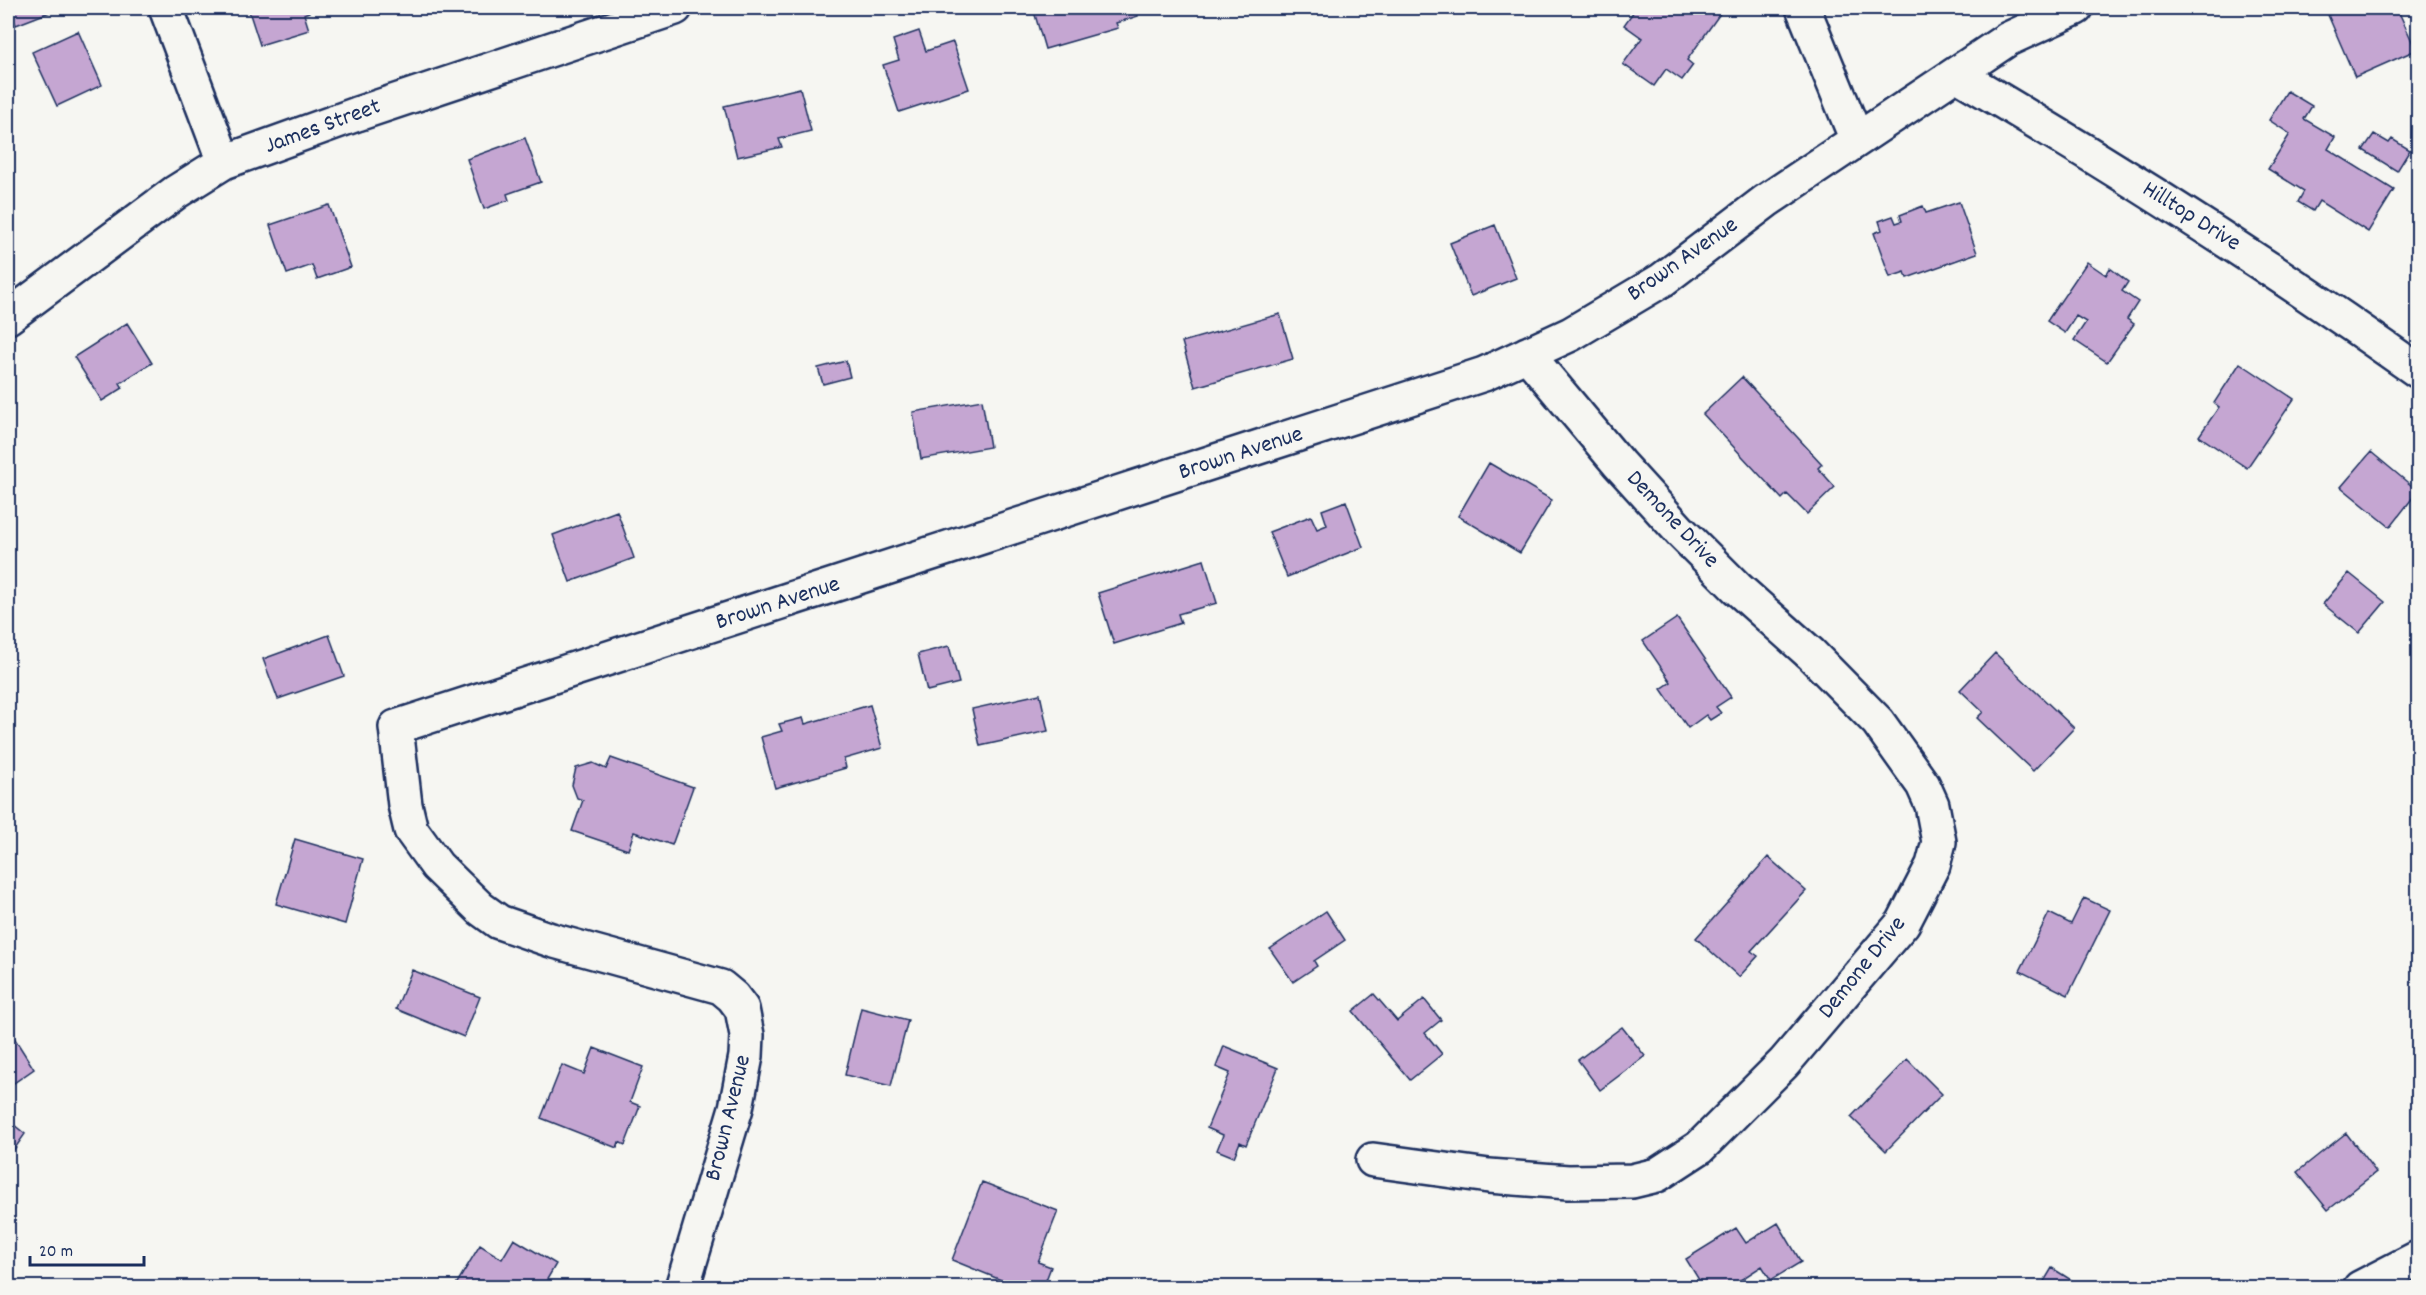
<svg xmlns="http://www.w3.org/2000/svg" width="2426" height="1295" font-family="Dekko,sans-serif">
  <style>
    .building { fill: #c5a6d2; stroke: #1b2f5e; stroke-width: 1.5 }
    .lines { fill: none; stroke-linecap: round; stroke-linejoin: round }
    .minor-casing { stroke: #1b2f5e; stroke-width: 38 }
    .minor { stroke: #f6f6f2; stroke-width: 33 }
    .labels { text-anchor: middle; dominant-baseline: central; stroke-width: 5; stroke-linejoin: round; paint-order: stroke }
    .street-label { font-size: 24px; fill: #1b2f5e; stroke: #f6f6f2 }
  </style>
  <rect width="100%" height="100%" fill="#f6f6f2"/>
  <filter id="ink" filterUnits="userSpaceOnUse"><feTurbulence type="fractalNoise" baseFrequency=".0167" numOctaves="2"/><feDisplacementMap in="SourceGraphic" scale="12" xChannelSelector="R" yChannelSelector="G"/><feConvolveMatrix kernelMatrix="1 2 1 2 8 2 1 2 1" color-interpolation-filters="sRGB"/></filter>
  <g filter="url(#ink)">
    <path class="building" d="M9 8H60L16 25Z
      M248 8H308L309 12 304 14 309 30 260 45Z
      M1033 8H1136L1138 16 1116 23 1118 28 1045 49Z
      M1636 8H1724L1687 60 1693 65 1682 80 1666 69 1654 86 1623 64 1642 38 1624 25Z
      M2345 8H2397L2416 50 2355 77 2328 15Z
      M78 31 102 85 57 106 32 52Z
      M919 31 926 51 953 42 969 89 899 112 883 65 899 60 893 40Z
      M800 88 811 131 779 139 782 147 737 157 724 106Z
      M2287 91 2312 106 2304 119 2335 137 2328 149 2394 190 2368 232 2319 201 2313 211 2298 202 2304 191 2268 169 2290 134 2269 120Z
      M2374 134 2389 143 2392 139 2410 150 2397 171 2363 150Z
      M525 138 541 182 507 194 509 200 484 209 467 159Z
      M1959 202 1977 253 1907 278 1905 272 1890 277 1874 233 1882 230 1879 221 1893 216 1896 223 1902 221 1900 215 1923 206 1926 213Z
      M329 205 351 267 317 279 312 265 287 274 270 225Z
      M1495 225 1516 278 1471 296 1450 243Z
      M2087 262 2106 275 2110 268 2128 282 2122 291 2138 302 2127 319 2134 324 2107 362 2074 340 2086 322 2076 316 2065 333 2047 321Z
      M1280 314 1293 359 1195 387 1182 342Z
      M127 323 152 363 120 383 123 388 102 401 74 357Z
      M846 361 850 377 823 384 818 368Z
      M2240 363 2294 399 2247 468 2199 436 2219 407 2214 403Z
      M1742 377 1822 464 1818 468 1835 487 1807 514 1787 494 1782 499 1703 414Z
      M982 400 990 447 921 459 913 412Z
      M2371 452 2418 491 2390 527 2341 487Z
      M1489 463 1552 500 1520 553 1458 516Z
      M1346 501 1363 547 1287 577 1269 532 1311 516 1317 529 1327 525 1322 510Z
      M617 511 634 558 570 582 553 535Z
      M1204 560 1217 603 1178 614 1181 623 1114 644 1098 593Z
      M2349 573 2385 602 2359 633 2323 604Z
      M1677 618 1731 697 1716 707 1721 713 1710 720 1706 715 1688 728 1661 689 1671 682 1643 641Z
      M329 635 344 676 278 699 263 659Z
      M949 646 959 683 927 691 918 654Z
      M1995 653 2074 728 2033 771 1977 718 1983 712 1960 690Z
      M1040 694 1048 731 980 746 972 709Z
      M870 705 882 748 844 759 846 768 775 788 761 737 782 731 779 724 803 718 805 724Z
      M611 758 693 787 672 845 634 832 628 850 572 831 583 800 577 798 572 785 576 768 593 763 606 769Z
      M295 839 363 859 345 924 276 904Z
      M1768 857 1806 891 1751 951 1758 956 1739 977 1696 938Z
      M2084 898 2110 910 2068 995 2020 971 2049 913 2071 924Z
      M1326 911 1345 940 1314 961 1317 966 1293 982 1270 949Z
      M412 970 480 997 464 1037 396 1009Z
      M1374 994 1397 1021 1424 999 1441 1020 1425 1033 1442 1054 1410 1080 1353 1011Z
      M861 1008 908 1020 891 1086 845 1075Z
      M1622 1027 1645 1056 1600 1090 1578 1060Z
      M8 1028 34 1069 8 1087Z
      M1224 1046 1278 1068 1246 1145 1240 1142 1234 1157 1217 1150 1223 1135 1207 1128 1230 1073 1216 1067Z
      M594 1048 643 1067 630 1102 640 1106 625 1145 619 1142 617 1148 541 1118 562 1065 584 1074Z
      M1907 1059 1942 1094 1886 1151 1851 1117Z
      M8 1120 25 1134 13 1151 8 1148Z
      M2346 1133 2376 1172 2328 1210 2297 1172Z
      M982 1182 1058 1211 1038 1262 1051 1267 1043 1288H998L1001 1280 952 1260Z
      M1778 1223 1801 1262 1771 1280 1762 1266 1728 1288H1704L1686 1259 1736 1228 1746 1243Z
      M514 1239 556 1264 542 1288H454L480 1245 502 1259Z
      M2052 1268 2084 1288H2040Z"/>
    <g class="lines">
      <defs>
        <path id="minor" d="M166 8 224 162
          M1803 8 1857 140
          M1956 74C2115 167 2269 265 2418 371
          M8 317 176 192 224 162 357 114 675 8
          M1373 1160 1489 1176 1568 1182 1632 1181 1657 1175 1700 1147 1784 1063 1903 923 1933 865 1939 842 1932 805 1923 785 1878 722 1811 654 1737 588 1680 531 1619 464 1527 354
          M682 1288 736 1108 746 1056 747 1035 742 1009 733 997 721 987 551 940 499 922 481 909 437 866 411 830 405 805 396 727 1484 374 1571 334 1662 280 1766 201 2008 39 2076 8
          M2360 1288 2418 1258"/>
      </defs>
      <use href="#minor" class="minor-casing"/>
      <use href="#minor" class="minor"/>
    </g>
  </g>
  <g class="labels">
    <g class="street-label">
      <text transform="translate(323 127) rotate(-20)">James Street</text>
      <text transform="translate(2191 217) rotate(32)">Hilltop Drive</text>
      <text transform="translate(1683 260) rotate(-35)">Brown Avenue</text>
      <text transform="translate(1241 454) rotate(-18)">Brown Avenue</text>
      <text transform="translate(1672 520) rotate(47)">Demone Drive</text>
      <text transform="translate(778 604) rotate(-18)">Brown Avenue</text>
      <text transform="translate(1863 968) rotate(-51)">Demone Drive</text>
      <text transform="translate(729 1118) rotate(-76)">Brown Avenue</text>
    </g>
  </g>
  <rect width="2426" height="1295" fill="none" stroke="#f6f6f2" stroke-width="30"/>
  <rect x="15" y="15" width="2396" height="1265" fill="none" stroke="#1b2f5e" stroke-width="2" filter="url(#ink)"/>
  <path d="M30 1256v9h114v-9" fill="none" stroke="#1b2f5e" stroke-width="3"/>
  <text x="39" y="1256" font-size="18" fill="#1b2f5e" stroke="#f6f6f2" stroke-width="4.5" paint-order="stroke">20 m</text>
</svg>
